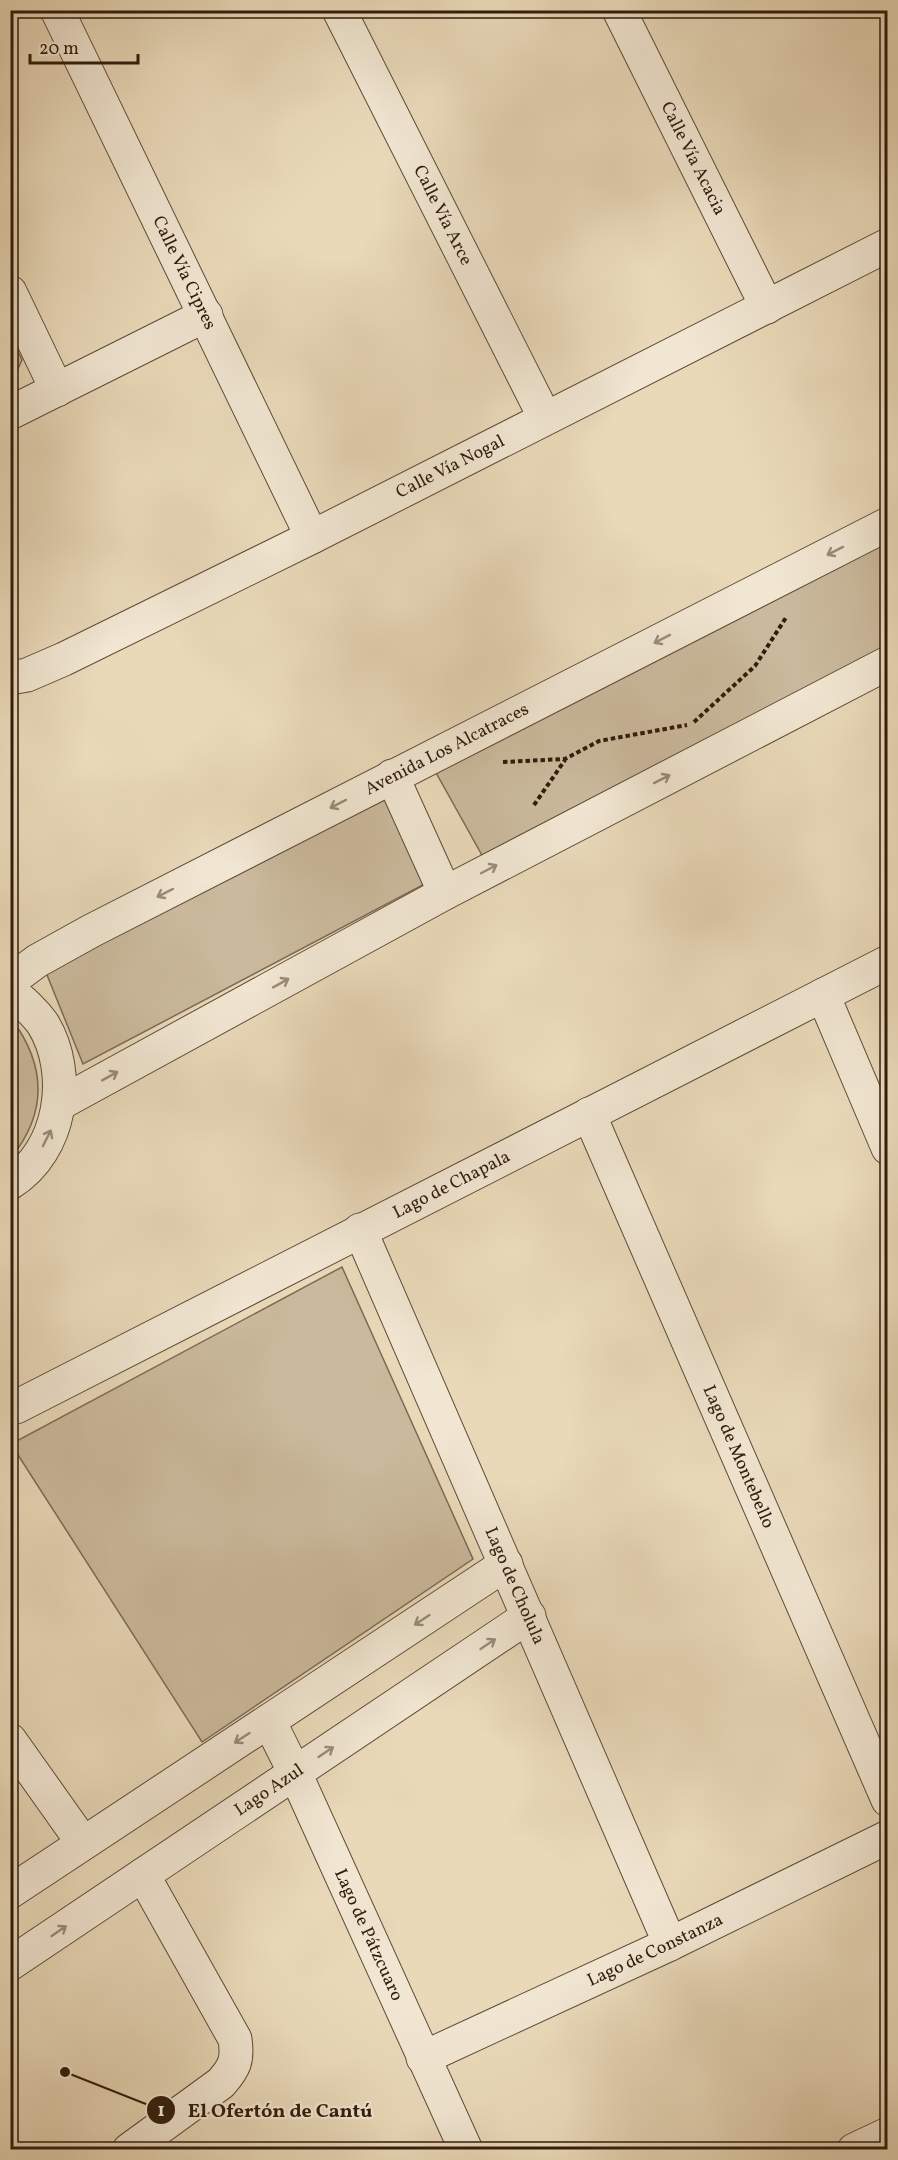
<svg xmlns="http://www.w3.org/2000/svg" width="898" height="2160" font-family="Vollkorn,serif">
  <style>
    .green { fill: #cab99c; stroke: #7d6a54; stroke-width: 1.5 }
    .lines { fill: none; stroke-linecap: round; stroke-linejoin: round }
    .minor-casing { stroke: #5e4b37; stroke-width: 35 }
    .path { stroke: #301c0c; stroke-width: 4; stroke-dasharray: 4.5 3; stroke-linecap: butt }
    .minor { stroke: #f1e6d2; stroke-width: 33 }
    .oneway { stroke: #9a8b79 }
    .labels { text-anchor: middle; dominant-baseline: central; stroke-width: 4.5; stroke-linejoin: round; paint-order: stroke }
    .street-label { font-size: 18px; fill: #301c0c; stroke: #f1e6d2 }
    .leader { fill: none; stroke: #301c0c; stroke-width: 2 }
    .callout-dot { fill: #301c0c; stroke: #f1e6d2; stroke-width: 2 }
    .mark-label { font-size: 18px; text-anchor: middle; font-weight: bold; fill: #fff }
    .callout-label { font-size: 20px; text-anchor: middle; font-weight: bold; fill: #301c0c; stroke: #f1e6d2; stroke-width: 4.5; stroke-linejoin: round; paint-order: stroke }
  </style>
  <rect width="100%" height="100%" fill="#e9d9b9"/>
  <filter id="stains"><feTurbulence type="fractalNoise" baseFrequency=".00333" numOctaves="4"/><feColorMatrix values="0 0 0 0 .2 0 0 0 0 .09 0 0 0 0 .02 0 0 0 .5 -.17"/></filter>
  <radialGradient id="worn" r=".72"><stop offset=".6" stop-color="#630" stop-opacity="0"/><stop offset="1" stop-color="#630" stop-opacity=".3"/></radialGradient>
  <path class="green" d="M11 337 22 360 16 373 11 376Z
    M887 537V646L483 857 434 769Z
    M394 795 436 878 83 1064 45 970Z
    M11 1018C46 1065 48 1112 11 1158Z
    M342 1267 473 1559 202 1742 11 1444Z"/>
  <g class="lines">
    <defs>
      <g id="minor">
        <path id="s1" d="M57 10 312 537"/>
        <path id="s2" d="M339 10 545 418"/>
        <path id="s3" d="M619 10 767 307"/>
        <path d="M10 292 57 390"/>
        <path d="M10 413 206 315"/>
        <path id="s4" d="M10 678 27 675 64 659 312 537 888 245"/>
        <path d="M392 776 445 893"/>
        <path id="s5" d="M10 981 37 961 91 931 888 524"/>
        <path d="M10 991C22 1001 34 1011 43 1024 73 1073 62 1151 10 1183"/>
        <path d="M823 995 888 1148"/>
        <path d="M59 1104 445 893 888 663"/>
        <path id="s6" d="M589 1114 888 1800"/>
        <path id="s7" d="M360 1230 670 1944"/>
        <path id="s8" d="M16 1407 888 962"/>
        <path id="s9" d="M269 1721 295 1773 466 2150"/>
        <path d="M10 1740 83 1843"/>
        <path d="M10 1892 506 1564"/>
        <path id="s10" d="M10 1964 529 1616"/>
        <path id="s11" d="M423 2058 670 1944 888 1837"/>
        <path d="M129 2150 221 2083C235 2067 238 2060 235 2039L143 1875"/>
        <path d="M854 2150 888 2134"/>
      </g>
    </defs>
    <use href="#minor" class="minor-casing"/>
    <path class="path" d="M694 722 755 666 787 616
      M503 762 565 759 599 741 687 725
      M534 805 565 760"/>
    <use href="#minor" class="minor"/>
  </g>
  <defs><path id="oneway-shaft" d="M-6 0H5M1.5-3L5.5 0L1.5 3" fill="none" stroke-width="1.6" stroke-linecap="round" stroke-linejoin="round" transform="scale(1.5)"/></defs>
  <g class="oneway">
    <use href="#oneway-shaft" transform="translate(835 551) rotate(153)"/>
    <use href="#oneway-shaft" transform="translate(662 639) rotate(153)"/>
    <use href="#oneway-shaft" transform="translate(662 779) rotate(-27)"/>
    <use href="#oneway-shaft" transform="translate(338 804) rotate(153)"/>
    <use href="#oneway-shaft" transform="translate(489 869) rotate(-28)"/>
    <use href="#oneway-shaft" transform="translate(165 893) rotate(153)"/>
    <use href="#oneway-shaft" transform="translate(281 983) rotate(-29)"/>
    <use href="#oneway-shaft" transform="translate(110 1076) rotate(-29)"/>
    <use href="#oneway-shaft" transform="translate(47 1138) rotate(-63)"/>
    <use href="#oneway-shaft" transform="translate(422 1620) rotate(147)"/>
    <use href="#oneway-shaft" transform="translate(488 1644) rotate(-34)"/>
    <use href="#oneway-shaft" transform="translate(242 1738) rotate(147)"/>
    <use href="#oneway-shaft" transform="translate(326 1752) rotate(-34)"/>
    <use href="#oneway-shaft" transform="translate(59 1931) rotate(-34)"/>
  </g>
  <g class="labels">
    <g class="street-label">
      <text stroke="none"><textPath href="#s3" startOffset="166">Calle Vía Acacia</textPath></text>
      <text stroke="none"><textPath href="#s2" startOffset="230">Calle Vía Arce</textPath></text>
      <text stroke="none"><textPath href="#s1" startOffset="292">Calle Vía Cipres</textPath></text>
      <text stroke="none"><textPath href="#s4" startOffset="489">Calle Vía Nogal</textPath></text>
      <text stroke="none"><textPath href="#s5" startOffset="495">Avenida Los Alcatraces</textPath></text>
      <text stroke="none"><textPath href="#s8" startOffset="489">Lago de Chapala</textPath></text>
      <text stroke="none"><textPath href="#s6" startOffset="374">Lago de Montebello</textPath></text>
      <text stroke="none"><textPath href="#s7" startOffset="388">Lago de Cholula</textPath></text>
      <text stroke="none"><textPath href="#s10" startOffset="312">Lago Azul</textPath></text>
      <text stroke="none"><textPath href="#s9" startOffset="236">Lago de Pátzcuaro</textPath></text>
      <text stroke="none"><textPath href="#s11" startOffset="256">Lago de Constanza</textPath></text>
    </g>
  </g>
  <path class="leader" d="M65 2072L161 2110"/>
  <g class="callout-dot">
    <circle cx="65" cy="2072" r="6"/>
    <circle cx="161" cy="2110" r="15"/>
  </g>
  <g class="mark-label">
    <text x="161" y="2116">1</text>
  </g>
  <g class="callout-label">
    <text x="280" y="2117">El Ofertón de Cantú</text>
  </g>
  <rect width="898" height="2160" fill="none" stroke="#e9d9b9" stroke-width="36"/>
  <rect x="12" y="12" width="874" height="2136" fill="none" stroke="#301c0c" stroke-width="3"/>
  <rect x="18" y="18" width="862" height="2124" fill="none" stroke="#301c0c" stroke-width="1.5"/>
  <path d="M30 54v9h108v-9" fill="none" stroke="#301c0c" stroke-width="3"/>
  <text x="39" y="54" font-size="18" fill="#301c0c" stroke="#f1e6d2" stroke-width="4.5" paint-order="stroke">20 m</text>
  <rect width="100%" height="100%" filter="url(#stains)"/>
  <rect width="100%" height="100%" fill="url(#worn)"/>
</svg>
